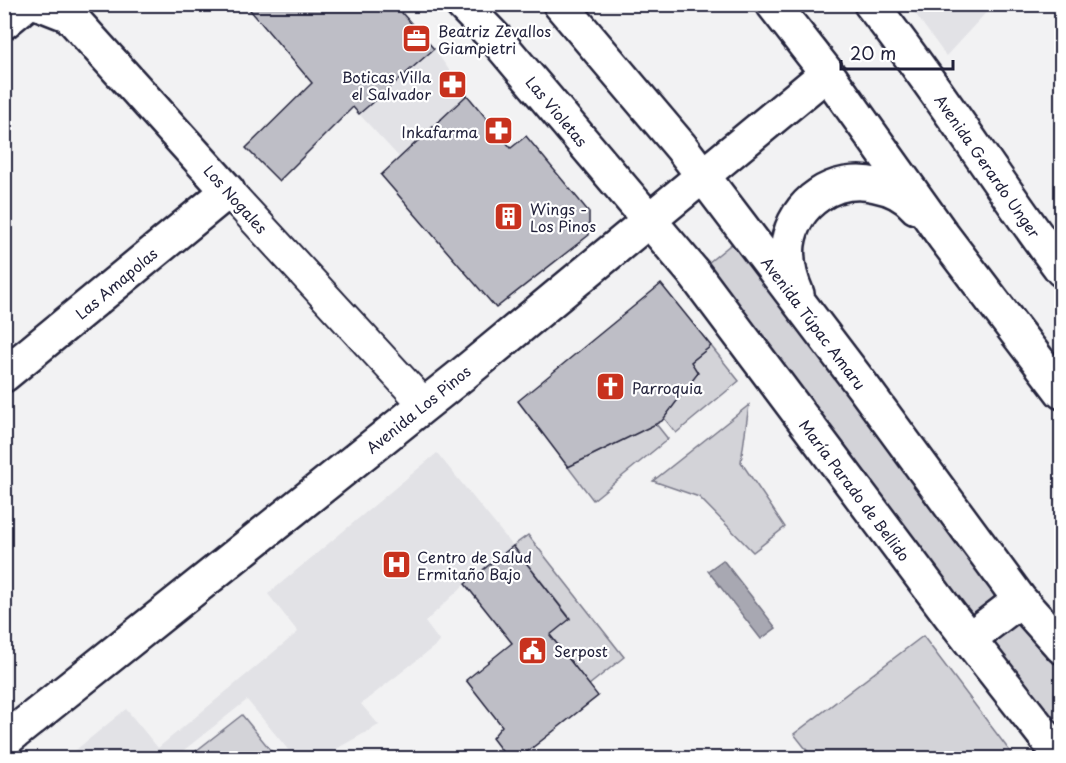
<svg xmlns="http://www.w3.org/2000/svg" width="1066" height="763" font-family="'Playpen Sans',sans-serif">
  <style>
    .built { fill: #e2e2e6 }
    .green { fill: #d3d3d8; stroke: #7a7a8a; stroke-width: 1.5 }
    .water { fill: #a8a8b2; stroke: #727282; stroke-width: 1.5 }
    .building { fill: #bebec6; stroke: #22223b; stroke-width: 1.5 }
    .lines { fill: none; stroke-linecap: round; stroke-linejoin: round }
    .pedestrian-casing { stroke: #22223b; stroke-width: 34 }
    .minor-casing { stroke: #22223b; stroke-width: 38 }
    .tertiary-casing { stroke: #22223b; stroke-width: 38 }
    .primary-casing { stroke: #22223b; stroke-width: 38 }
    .pedestrian { stroke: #fff; stroke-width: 30 }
    .minor { stroke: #fff; stroke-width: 33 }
    .tertiary { stroke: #fff; stroke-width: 33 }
    .primary { stroke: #fff; stroke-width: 33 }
    .labels { text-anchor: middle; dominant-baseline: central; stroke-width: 4.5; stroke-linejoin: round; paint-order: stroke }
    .poi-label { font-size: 15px; fill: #22223b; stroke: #fff; text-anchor: start }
    .street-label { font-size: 15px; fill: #22223b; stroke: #fff }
  </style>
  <rect width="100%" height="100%" fill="#f2f2f3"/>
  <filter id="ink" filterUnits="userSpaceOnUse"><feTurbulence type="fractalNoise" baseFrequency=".0167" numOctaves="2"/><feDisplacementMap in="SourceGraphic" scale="12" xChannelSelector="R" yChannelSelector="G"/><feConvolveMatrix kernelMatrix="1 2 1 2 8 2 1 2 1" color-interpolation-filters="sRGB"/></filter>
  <g filter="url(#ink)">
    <path class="built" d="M909 5H993L946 56Z
      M434 49 467 95 400 158 359 114Z
      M437 453 513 546 465 584 425 622 440 642 361 704 379 725 320 758H295L247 700 174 758H66L126 709 158 748 298 632 268 594Z"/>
    <path class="green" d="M740 237 993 573 994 597 983 610 969 614 698 271Z
      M711 346 739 381 676 433 664 418 697 373 691 362Z
      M749 405 741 462 785 527 753 552 699 497 653 481Z
      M656 424 668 439 593 500 568 467Z
      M528 535 624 657 589 685 550 635 570 618 513 546Z
      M1013 620 1028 621 1061 658V748L985 644Z
      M923 636 1015 758H813L794 734Z
      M242 715 277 758H187Z"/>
    <path class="water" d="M723 560 776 628 761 639 708 571Z"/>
    <path class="building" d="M245 4H394L434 49 359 114 353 107 279 181 246 148 312 83Z
      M467 95 511 148 526 136 589 212V235L496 308 381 175Z
      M661 284 711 346 691 362 698 373 662 421 568 467 518 401Z
      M513 546 570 619 550 635 598 696 518 759H508L492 738 502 726 466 680 512 643 465 584Z"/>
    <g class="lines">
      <defs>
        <path id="pedestrian" d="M228 191 424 404"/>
        <path id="minor" d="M4 22 26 4
          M4 375 228 191 69 15 41 4"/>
        <path id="tertiary" d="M462 4 496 39 693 272 950 615 1062 758
          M871 4C939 90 997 183 1062 270
          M4 741 463 374 827 73"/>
        <path id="primary" d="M560 4 681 147 864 388 1020 600 1062 647
          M773 4 827 73 944 237 1062 392
          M797 294C790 278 786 262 788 244 794 202 835 175 876 185 892 188 906 195 916 207
          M969 639 1020 600"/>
      </defs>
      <use href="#pedestrian" class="pedestrian-casing"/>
      <use href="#minor" class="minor-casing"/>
      <use href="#tertiary" class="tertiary-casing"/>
      <use href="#primary" class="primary-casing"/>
      <use href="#pedestrian" class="pedestrian"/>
      <use href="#minor" class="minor"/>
      <use href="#tertiary" class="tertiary"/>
      <use href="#primary" class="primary"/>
    </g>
  </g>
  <defs>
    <symbol id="office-square" viewBox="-11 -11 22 22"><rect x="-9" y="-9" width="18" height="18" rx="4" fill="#c8321e" stroke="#fff"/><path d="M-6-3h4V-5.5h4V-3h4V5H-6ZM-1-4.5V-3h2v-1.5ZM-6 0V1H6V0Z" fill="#fff"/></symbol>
    <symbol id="pharmacy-square" viewBox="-11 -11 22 22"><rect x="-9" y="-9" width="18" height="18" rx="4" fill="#c8321e" stroke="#fff"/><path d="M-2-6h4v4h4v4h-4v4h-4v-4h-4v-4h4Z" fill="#fff"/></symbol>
    <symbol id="building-square" viewBox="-11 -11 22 22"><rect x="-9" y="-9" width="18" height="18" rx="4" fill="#c8321e" stroke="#fff"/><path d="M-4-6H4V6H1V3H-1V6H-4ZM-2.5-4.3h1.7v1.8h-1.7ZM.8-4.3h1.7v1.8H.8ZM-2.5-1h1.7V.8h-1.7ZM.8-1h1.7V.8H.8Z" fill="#fff"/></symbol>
    <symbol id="church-square" viewBox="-11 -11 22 22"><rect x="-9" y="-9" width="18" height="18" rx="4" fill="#c8321e" stroke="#fff"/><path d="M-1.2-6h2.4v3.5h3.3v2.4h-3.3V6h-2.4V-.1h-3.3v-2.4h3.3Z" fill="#fff"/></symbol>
    <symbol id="hospital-square" viewBox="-11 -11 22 22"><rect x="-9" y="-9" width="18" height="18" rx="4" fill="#c8321e" stroke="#fff"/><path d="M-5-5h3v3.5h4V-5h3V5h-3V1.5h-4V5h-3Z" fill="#fff"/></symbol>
    <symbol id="civic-square" viewBox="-11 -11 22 22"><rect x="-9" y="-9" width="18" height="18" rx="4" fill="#c8321e" stroke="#fff"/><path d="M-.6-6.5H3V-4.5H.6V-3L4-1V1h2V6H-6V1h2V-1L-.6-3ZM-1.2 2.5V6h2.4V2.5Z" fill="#fff"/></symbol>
  </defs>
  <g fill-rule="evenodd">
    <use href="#office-square" x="400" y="22" width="33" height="33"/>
    <use href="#pharmacy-square" x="436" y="68" width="33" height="33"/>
    <use href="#pharmacy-square" x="482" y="114" width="33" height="33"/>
    <use href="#building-square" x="492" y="200" width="33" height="33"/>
    <use href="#church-square" x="594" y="370" width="33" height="33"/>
    <use href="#hospital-square" x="380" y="548" width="33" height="33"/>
    <use href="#civic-square" x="516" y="634" width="33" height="33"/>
  </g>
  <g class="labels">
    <g class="poi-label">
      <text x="438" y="30">Beatriz Zevallos<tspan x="438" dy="17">Giampietri</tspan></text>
      <text x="431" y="76" text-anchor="end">Boticas Villa<tspan x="431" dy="17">el Salvador</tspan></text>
      <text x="478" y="131" text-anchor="end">Inkafarma</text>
      <text x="530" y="208">Wings -<tspan x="530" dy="17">Los Pinos</tspan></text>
      <text x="632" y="387">Parroquia</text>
      <text x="417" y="556">Centro de Salud<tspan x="417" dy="17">Ermitaño Bajo</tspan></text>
      <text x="554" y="650">Serpost</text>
    </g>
    <g class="street-label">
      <text transform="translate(557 111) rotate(50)">Las Violetas</text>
      <text transform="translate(988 166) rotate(55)">Avenida Gerardo Unger</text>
      <text transform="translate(236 199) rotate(48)">Los Nogales</text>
      <text transform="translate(116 283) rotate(-40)">Las Amapolas</text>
      <text transform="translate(814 323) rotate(53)">Avenida Túpac Amaru</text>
      <text transform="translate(418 409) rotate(-39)">Avenida Los Pinos</text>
      <text transform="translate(855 490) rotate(53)">María Parado de Bellido</text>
    </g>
  </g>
  <rect width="1066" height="763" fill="none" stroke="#fff" stroke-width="24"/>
  <rect x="12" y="12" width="1042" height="739" fill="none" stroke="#22223b" stroke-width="2" filter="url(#ink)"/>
  <path d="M841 60v9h112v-9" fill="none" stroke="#22223b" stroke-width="3"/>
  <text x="850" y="60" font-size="18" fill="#22223b" stroke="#ffffff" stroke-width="4.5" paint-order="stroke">20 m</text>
</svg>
